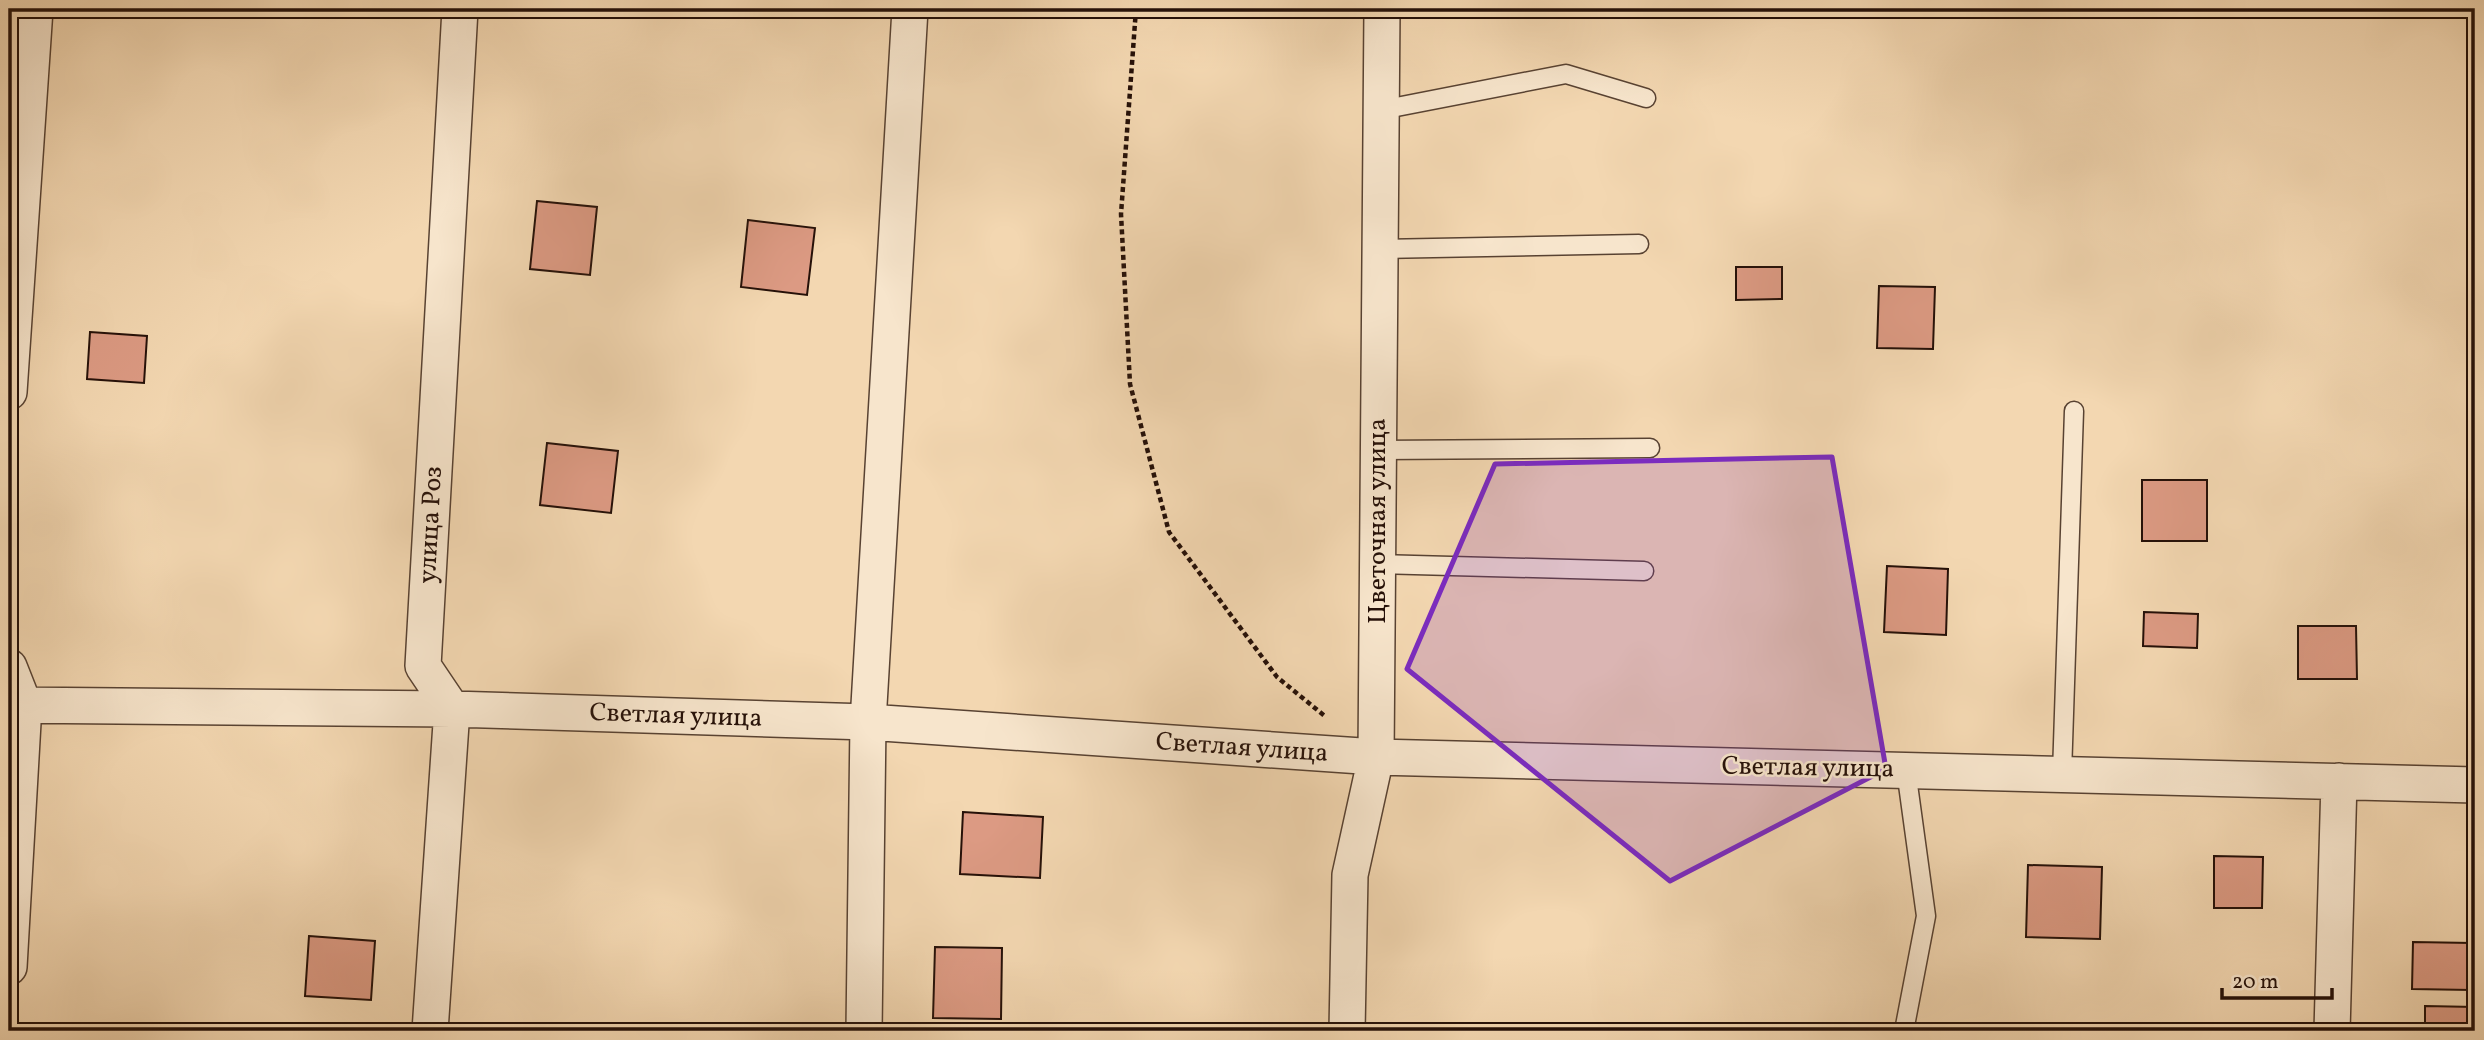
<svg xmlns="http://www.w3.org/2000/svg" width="2484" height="1040" font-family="Vollkorn,serif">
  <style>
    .building { fill: #dc9a83; stroke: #251008; stroke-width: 2 }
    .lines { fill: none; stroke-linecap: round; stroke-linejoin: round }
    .service-casing { stroke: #584232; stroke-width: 21 }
    .minor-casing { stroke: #584232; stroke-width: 38 }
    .path { stroke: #251008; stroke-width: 4.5; stroke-dasharray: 5 3.5; stroke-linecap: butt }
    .service { stroke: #f7e5cc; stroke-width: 18 }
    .minor { stroke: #f7e5cc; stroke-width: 35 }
    .marked { fill: #7b2cbf; fill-opacity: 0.2; stroke: #7b2cbf; stroke-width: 5; stroke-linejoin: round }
    .labels { text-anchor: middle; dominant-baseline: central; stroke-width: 5; stroke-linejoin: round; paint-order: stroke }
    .street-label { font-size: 26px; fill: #251008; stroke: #f7e5cc }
  </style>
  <rect width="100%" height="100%" fill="#f3d7b1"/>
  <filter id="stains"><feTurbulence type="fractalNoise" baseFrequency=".00286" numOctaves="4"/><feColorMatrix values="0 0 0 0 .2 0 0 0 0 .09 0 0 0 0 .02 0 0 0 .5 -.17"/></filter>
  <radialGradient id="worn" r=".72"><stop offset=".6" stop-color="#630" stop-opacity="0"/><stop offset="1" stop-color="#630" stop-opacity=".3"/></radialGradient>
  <path class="building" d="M537 201 597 207 590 275 530 269Z
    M748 220 815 228 807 295 741 287Z
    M1736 267H1782V299L1736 300Z
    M1879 286 1935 287 1933 349 1877 348Z
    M90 332 147 336 144 383 87 379Z
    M547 443 618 451 611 513 540 505Z
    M2142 480H2207V541H2142Z
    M1887 566 1948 569 1946 635 1884 632Z
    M2144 612 2198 614 2197 648 2143 646Z
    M2298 626H2356L2357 679H2298Z
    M963 812 1043 817 1040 878 960 874Z
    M2214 856 2263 857 2262 908H2214Z
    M2028 865 2102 867 2100 939 2026 937Z
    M309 936 375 941 371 1000 305 996Z
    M2413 942 2472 943 2471 990 2412 989Z
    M935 947 1002 948 1001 1019 933 1018Z
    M2425 1006 2475 1007V1031H2425Z"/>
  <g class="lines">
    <defs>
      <path id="service" d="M1381 110 1566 74 1646 98
        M1380 249 1639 244
        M1378 450 1650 448
        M1377 564 1644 571
        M2062 774 2074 411
        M1904 1031 1926 916 1906 770"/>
      <path id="minor" d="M9 392 35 9
        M9 667 24 705 9 967
        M9 705 452 709 868 722 1376 757 2475 785
        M430 1031 452 709 423 666 460 9
        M864 1031 868 722 910 9
        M1347 1031 1350 875 1376 757 1382 9
        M2332 1031 2339 781"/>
    </defs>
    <use href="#service" class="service-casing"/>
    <use href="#minor" class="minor-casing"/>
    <path class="path" d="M1136 9 1121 214 1130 384 1169 532 1277 677 1326 717"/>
    <use href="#service" class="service"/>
    <use href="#minor" class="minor"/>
  </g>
  <path class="marked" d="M1832 457 1886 769 1670 881 1407 669 1495 464Z"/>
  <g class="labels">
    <g class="street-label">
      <text transform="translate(1378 521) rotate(-90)">Цветочная улица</text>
      <text transform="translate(431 525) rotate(-87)">улица Роз</text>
      <text transform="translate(676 716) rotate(2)">Светлая улица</text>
      <text transform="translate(1242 748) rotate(4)">Светлая улица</text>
      <text transform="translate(1808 768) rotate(1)">Светлая улица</text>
    </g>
  </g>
  <rect width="2484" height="1040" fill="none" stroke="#f3d7b1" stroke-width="35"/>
  <rect x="10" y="10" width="2463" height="1019" fill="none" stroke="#251008" stroke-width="3.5"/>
  <rect x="18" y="18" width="2449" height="1005" fill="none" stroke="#251008" stroke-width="2"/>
  <path d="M2222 988v10h110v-10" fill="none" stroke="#251008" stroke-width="3.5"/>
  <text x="2232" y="988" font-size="21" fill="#251008" stroke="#f7e5cc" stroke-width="5" paint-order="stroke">20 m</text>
  <rect width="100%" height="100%" filter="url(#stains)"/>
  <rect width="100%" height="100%" fill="url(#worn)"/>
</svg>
